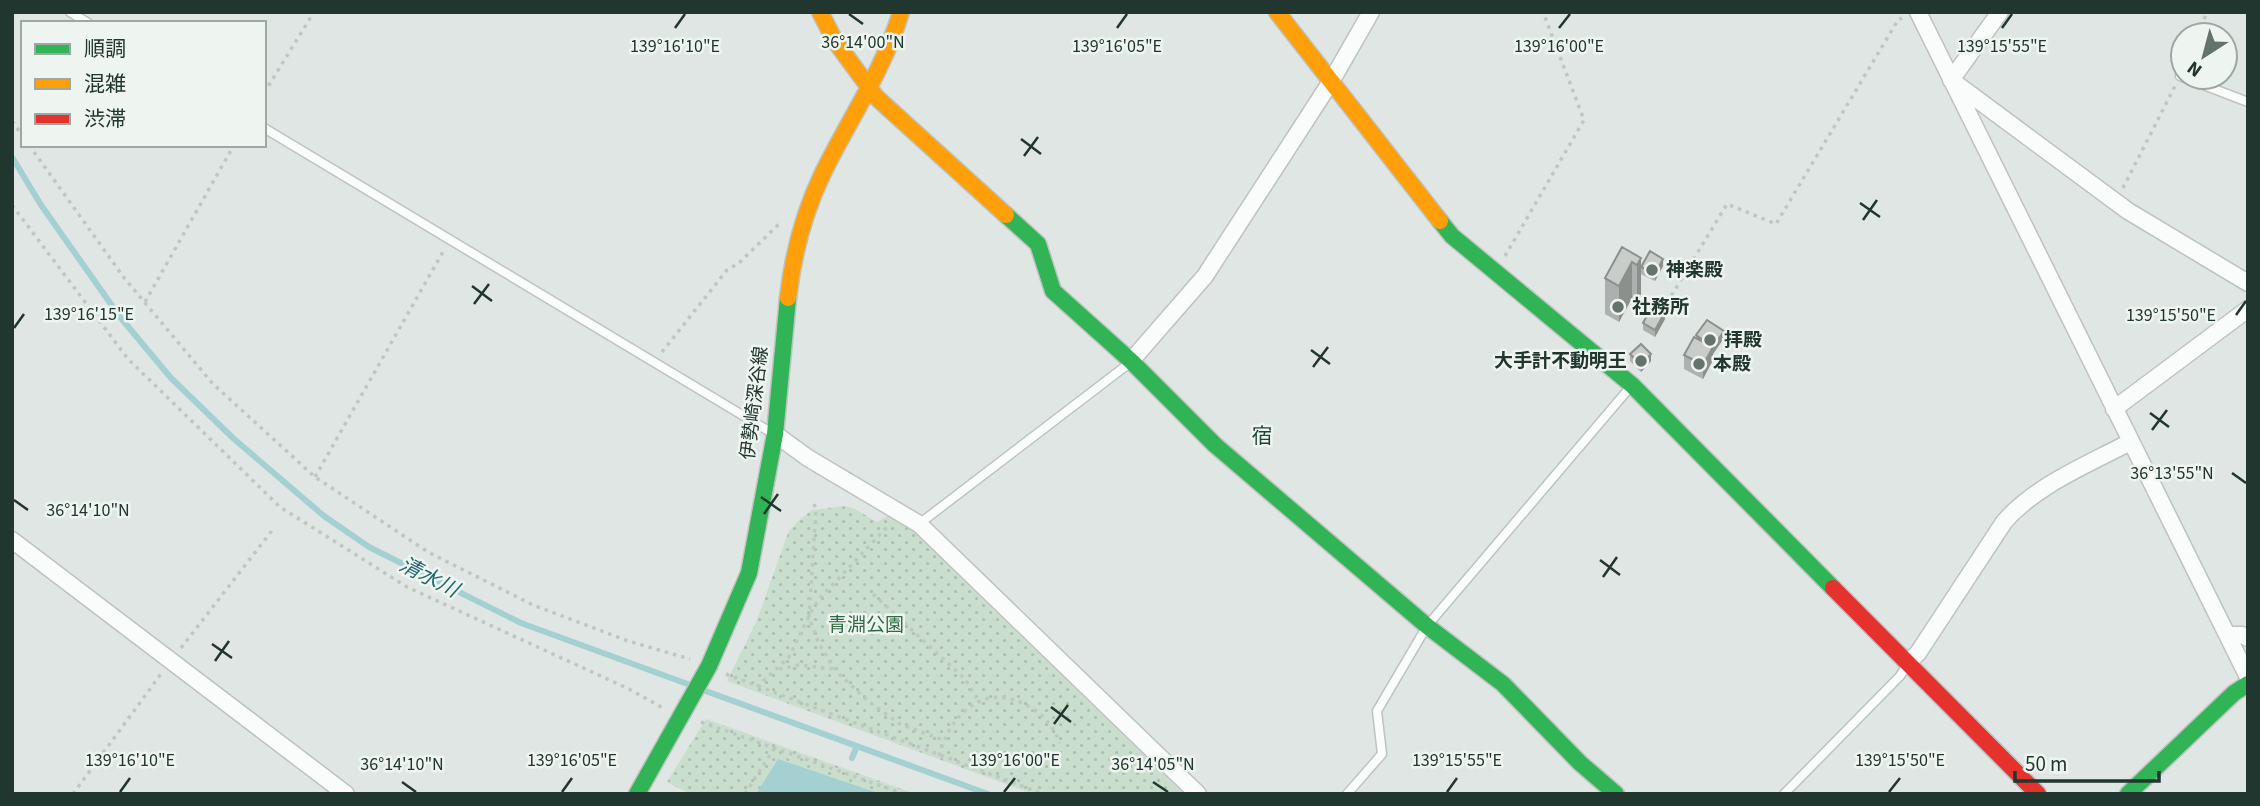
<svg xmlns="http://www.w3.org/2000/svg" width="2260" height="806" font-family="'Source Sans 3','Noto Sans JP',sans-serif">
  <style>
    .grass { fill: url(#grass-dots) }
    .water { fill: #a4d0d2 }
    .lines { fill: none; stroke-linecap: round; stroke-linejoin: round }
    .stream { stroke: #a4d0d2; stroke-width: 6 }
    .lane-casing { stroke: #bdc3c0; stroke-width: 11 }
    .street-casing { stroke: #bdc3c0; stroke-width: 19 }
    .fast-casing { stroke: #bdc3c0; stroke-width: 19 }
    .slow-casing { stroke: #bdc3c0; stroke-width: 19 }
    .jam-casing { stroke: #bdc3c0; stroke-width: 19 }
    .path { stroke: #bfc7c3; stroke-width: 3.5; stroke-dasharray: 3.5 5; stroke-linecap: butt }
    .lane { stroke: #fafbfb; stroke-width: 8 }
    .street { stroke: #fafbfb; stroke-width: 16 }
    .fast { stroke: #30b455; stroke-width: 16 }
    .slow { stroke: #ff9f0a; stroke-width: 16 }
    .jam { stroke: #e5322d; stroke-width: 16 }
    .wall { fill: #acb0ae }
    .shaded-wall { fill: #8c908d }
    .building { fill: #c8cdca; stroke: #8c908d; stroke-width: 2 }
    .ticks { fill: none; stroke: #21362e; stroke-width: 2.5 }
    .poi-dot { fill: #64746d; stroke: #eef5f1; stroke-width: 2.5 }
    .labels { text-anchor: middle; dominant-baseline: central; stroke-width: 5; stroke-linejoin: round; paint-order: stroke }
    .poi-label { font-size: 19px; font-weight: bold; fill: #21362e; stroke: #eef5f1; text-anchor: start }
    .street-label { font-size: 19px; fill: #21362e; stroke: #eef5f1 }
    .park-label { font-size: 19px; fill: #2f6a3f; stroke: #eef5f1 }
    .neighbourhood-label { font-size: 21px; fill: #1f4638; stroke: #eef5f1 }
    .water-label { font-size: 21px; font-style: italic; fill: #21686d; stroke: #eef5f1 }
    .ticks-label { font-size: 18px; text-anchor: middle; fill: #21362e; stroke: #eef5f1; stroke-width: 5; stroke-linejoin: round; paint-order: stroke }
  </style>
  <defs>
    <pattern id="grass-dots" width="8" height="8" patternUnits="userSpaceOnUse" patternTransform="scale(1.75)"><rect width="8" height="8" fill="#cadece"/><path d="M2 2h.1M6 6h.1" fill="none" stroke="#adbfb1" stroke-width="1.8" stroke-linecap="round"/></pattern>
  </defs>
  <rect width="100%" height="100%" fill="#e0e6e3"/>
  <path class="grass" d="M845 506 855 509 877 522 889 515 915 532 1184 794H1033L727 681 757 620 788 533 798 521 812 510Z
    M706 719 916 794H690L667 782Z"/>
  <path class="water" d="M778 759 875 792 879 794H756Z"/>
  <g class="lines">
    <path class="stream" d="M12 157 41 205 120 317 171 378 234 439 324 516 369 547 521 623 693 686
      M703 690 988 794
      M852 758 857 746"/>
    <defs>
      <path id="lane" d="M70 12 88 23
        M2180 76 2248 102
        M264 128 772 433
        M919 524 1131 362
        M1347 794 1382 754 1377 711 1427 626 1632 385
        M1784 794 1900 676 1907 665"/>
      <path id="street" d="M1918 12 2248 677
        M2000 12 1951 80 2128 211 2248 283
        M1131 361 1205 276 1332 80 1371 12
        M2114 409 2248 309
        M775 434 808 458 919 524 1198 794
        M12 540 346 794
        M2228 635H2242L2248 638
        M1909 662 1918 653 2004 522C2036 485 2087 465 2130 442"/>
      <path id="fast" d="M1006 215 1038 244 1053 291 1131 361 1215 445 1427 626 1503 684 1580 763 1616 794
        M1440 221 1452 236 1632 385 1833 588
        M637 794 709 666 749 573 775 434 788 298
        M2128 794 2234 693 2248 684"/>
      <path id="slow" d="M820 12 835 41 876 97 1006 215
        M1277 12 1440 221
        M788 298C793 254 803 215 822 175 848 121 884 70 901 12"/>
      <path id="jam" d="M1833 588 2038 794"/>
    </defs>
    <use href="#lane" class="lane-casing"/>
    <use href="#street" class="street-casing"/>
    <use href="#fast" class="fast-casing"/>
    <use href="#slow" class="slow-casing"/>
    <use href="#jam" class="jam-casing"/>
    <path class="path" d="M2198 35 2207 12
      M264 93 314 12
      M12 121 23 136
      M29 145 125 279 213 384 315 477 428 552 533 605 628 641 690 659
      M2123 188 2175 86
      M12 205 128 359 280 507 407 587 629 689 663 708
      M1505 256 1584 120 1543 12
      M145 302 234 145
      M1667 303 1727 204 1776 224 1898 20 1902 18
      M662 352 727 270 739 263 779 224
      M315 477 444 250
      M814 504 816 510 809 617 819 644 838 673 868 701 900 724 943 740
      M873 594 965 679 979 702
      M181 648 274 528
      M779 669 799 665 834 669
      M726 674 1043 794
      M757 687 789 657 813 608 821 597 889 525
      M701 722 904 794
      M939 756C950 714 984 681 1028 706 1044 715 1053 726 1060 743
      M73 794 161 674
      M745 794 775 747"/>
    <use href="#lane" class="lane"/>
    <use href="#street" class="street"/>
    <use href="#fast" class="fast"/>
    <use href="#slow" class="slow"/>
    <use href="#jam" class="jam"/>
  </g>
  <path class="wall" d="M1641 258V294L1637 301 1632 298 1619 322 1605 314V278Z
    M1663 266 1655 281 1641 274V267Z
    M1665 319 1655 337 1643 330V323Z
    M1696 335 1724 338 1713 354V360L1703 379 1684 369V355L1696 338Z
    M1630 354 1651 361 1641 372 1630 361Z"/>
  <path class="shaded-wall" d="M1641 258V294L1637 301V265Z
    M1663 259V266L1655 281V274Z
    M1632 262V298L1619 322V286Z
    M1665 312V319L1655 337V330Z
    M1724 331V338L1713 354V347Z
    M1713 347V360L1703 379V365Z
    M1651 354V361L1641 372V365Z"/>
  <path class="building" d="M1622 247 1641 258 1637 265 1632 262 1619 286 1605 278Z
    M1650 251 1663 259 1655 274 1641 267Z
    M1653 305 1665 312 1655 330 1643 323Z
    M1707 320 1724 331 1713 347 1696 335Z
    M1694 337 1713 347 1703 365 1684 355Z
    M1641 344 1651 354 1641 365 1630 354Z"/>
  <path class="ticks" d="M849 14 863 24M675 28 685 14M1117 28 1127 14M1559 28 1570 14M2002 28 2012 14M1021 139 1041 154M1024 156 1038 137M1860 203 1880 217M1863 220 1877 200M472 286 492 301M474 304 489 284M2236 315 2246 301M14 328 24 314M1311 350 1330 364M1313 367 1328 347M2150 413 2169 427M2152 430 2167 410M2232 473 2246 483M761 497 781 511M14 500 28 510M764 514 778 494M1600 560 1620 575M1603 577 1617 557M212 644 232 658M215 661 229 641M1051 707 1071 722M1054 724 1068 705M402 782 416 792M1153 782 1168 792M120 792 130 778M562 792 572 778M1004 792 1015 778M1447 792 1457 778M1889 792 1900 778"/>
  <g class="poi-dot">
    <circle cx="1652" cy="270" r="7"/>
    <circle cx="1618" cy="307" r="7"/>
    <circle cx="1710" cy="340" r="7"/>
    <circle cx="1641" cy="361" r="7"/>
    <circle cx="1699" cy="364" r="7"/>
  </g>
  <g class="labels">
    <g class="poi-label">
      <text x="1666" y="270">神楽殿</text>
      <text x="1632" y="307">社務所</text>
      <text x="1724" y="340">拝殿</text>
      <text x="1627" y="361" text-anchor="end">大手計不動明王</text>
      <text x="1713" y="364">本殿</text>
    </g>
    <g class="street-label">
      <text transform="translate(755 403) rotate(-83)">伊勢崎深谷線</text>
    </g>
    <g class="park-label">
      <text x="866" y="625">青淵公園</text>
    </g>
    <g class="neighbourhood-label">
      <text x="1262" y="436">宿</text>
    </g>
    <g class="water-label">
      <text transform="translate(429 577) rotate(27)">清水川</text>
    </g>
  </g>
  <g class="ticks-label">
    <text x="863" y="48">36°14'00"N</text>
    <text x="675" y="52">139°16'10"E</text>
    <text x="1117" y="52">139°16'05"E</text>
    <text x="1559" y="52">139°16'00"E</text>
    <text x="2002" y="52">139°15'55"E</text>
    <text x="89" y="320">139°16'15"E</text>
    <text x="2171" y="321">139°15'50"E</text>
    <text x="2172" y="479">36°13'55"N</text>
    <text x="88" y="516">36°14'10"N</text>
    <text x="130" y="766">139°16'10"E</text>
    <text x="572" y="766">139°16'05"E</text>
    <text x="1015" y="766">139°16'00"E</text>
    <text x="1457" y="766">139°15'55"E</text>
    <text x="1900" y="766">139°15'50"E</text>
    <text x="402" y="770">36°14'10"N</text>
    <text x="1153" y="770">36°14'05"N</text>
  </g>
  <rect width="2260" height="806" fill="none" stroke="#21362e" stroke-width="28"/>
  <rect x="21" y="21" width="245" height="126" fill="#eef5f1" stroke="#9ca9a3" stroke-width="2"/>
  <rect x="35" y="44" width="35" height="10" fill="#30b455" stroke="#9ca9a3" stroke-width="2"/>
  <text x="84" y="56" font-size="21" fill="#21362e">順調</text>
  <rect x="35" y="79" width="35" height="10" fill="#ff9f0a" stroke="#9ca9a3" stroke-width="2"/>
  <text x="84" y="91" font-size="21" fill="#21362e">混雑</text>
  <rect x="35" y="114" width="35" height="10" fill="#e5322d" stroke="#9ca9a3" stroke-width="2"/>
  <text x="84" y="126" font-size="21" fill="#21362e">渋滞</text>
  <g transform="translate(2204 56) rotate(216)"><circle r="33" fill="#eef5f1" stroke="#9ca9a3" stroke-width="2"/>
  <path d="M0-5L12 26L0 18L-12 26Z" fill="#64746d"/>
  <text y="-10" font-size="19" font-weight="bold" text-anchor="middle" fill="#21362e">N</text>
  </g>
  <path d="M2015 771v10h144v-10" fill="none" stroke="#21362e" stroke-width="3.5"/>
  <text x="2025" y="771" font-size="21" fill="#21362e" stroke="#eef5f1" stroke-width="5" paint-order="stroke">50 m</text>
</svg>
